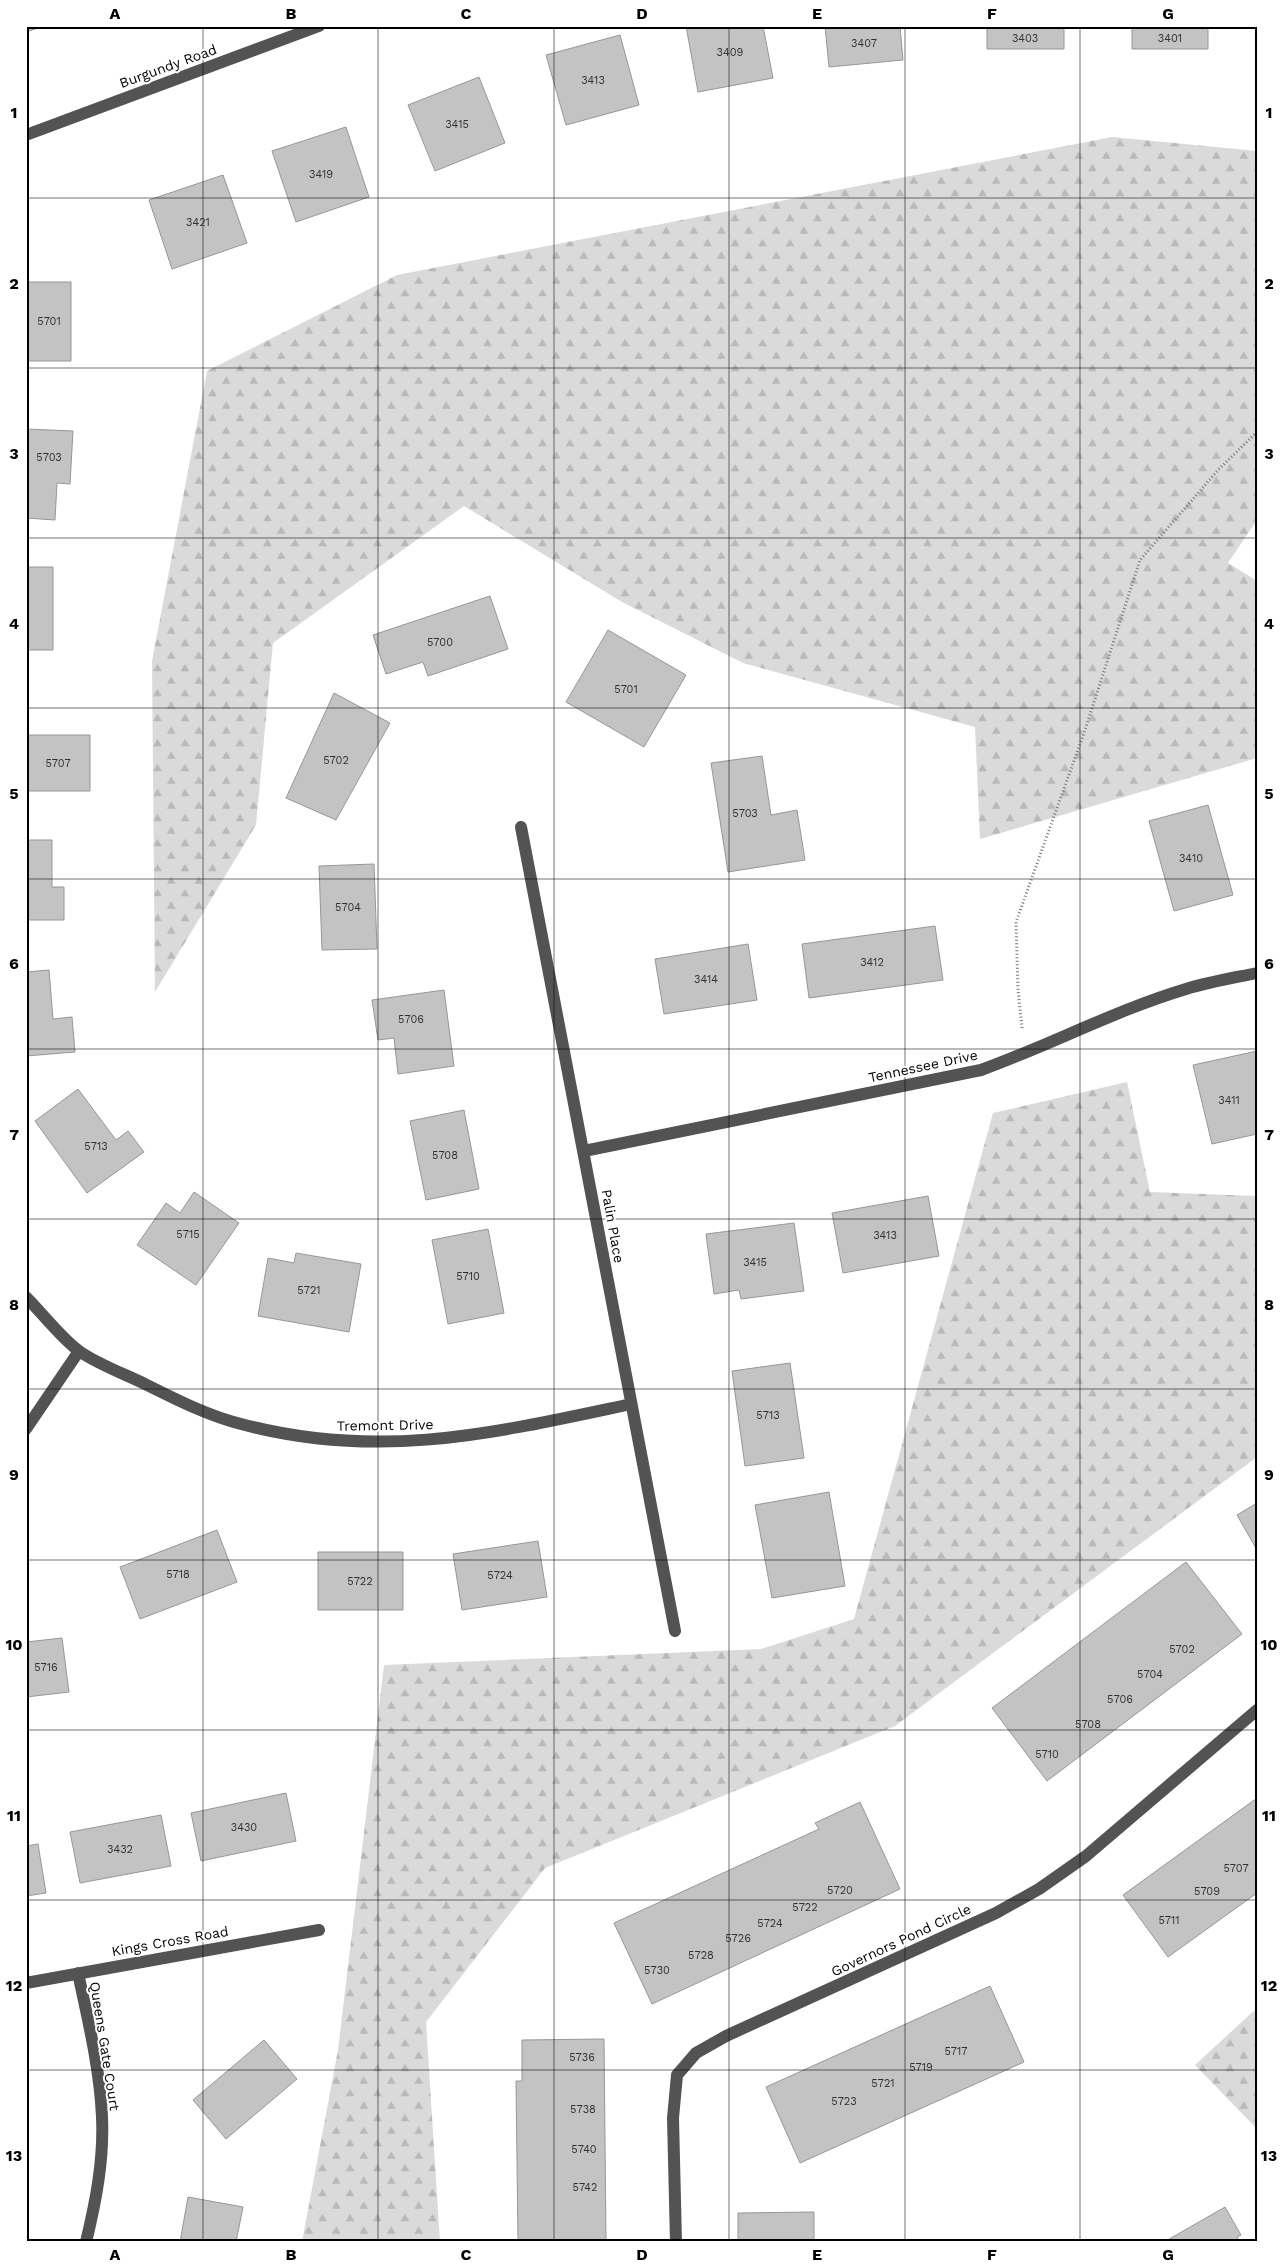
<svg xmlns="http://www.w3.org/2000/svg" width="1283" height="2268" font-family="'Work Sans',sans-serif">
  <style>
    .forest { fill: url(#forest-firs) }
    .building { fill: #c3c3c3; stroke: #979797 }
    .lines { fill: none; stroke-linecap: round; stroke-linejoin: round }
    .path { stroke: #757575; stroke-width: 3; stroke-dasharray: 1 2.5; stroke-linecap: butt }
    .minor { stroke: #535353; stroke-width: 12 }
    .grid { fill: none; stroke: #000; stroke-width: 1; stroke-opacity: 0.55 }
    .labels { text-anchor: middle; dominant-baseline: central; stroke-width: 4; stroke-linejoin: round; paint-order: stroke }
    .number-label { font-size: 11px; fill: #313131 }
    .street-label { font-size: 14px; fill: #000; stroke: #fff }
    .neatline { fill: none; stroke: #000; stroke-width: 2 }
    .grid-label { font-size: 16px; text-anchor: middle; font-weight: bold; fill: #000 }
  </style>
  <defs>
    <pattern id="forest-firs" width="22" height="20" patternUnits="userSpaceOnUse" patternTransform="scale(1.25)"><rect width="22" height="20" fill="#dadada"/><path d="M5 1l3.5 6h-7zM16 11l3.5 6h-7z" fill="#b9b9b9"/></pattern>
  </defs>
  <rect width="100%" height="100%" fill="#fff"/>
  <path class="forest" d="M1112 137 1257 151V520L1228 563 1257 581V758L980 839 975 727 743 663 622 602 464 506 273 643 256 825 155 992 152 661 207 371 397 275Z
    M1127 1082 1150 1192 1257 1196V1457L895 1726 545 1868 426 2022 440 2242H302L338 2050 384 1665 761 1649 854 1619 993 1113Z
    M1257 2008V2129L1195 2065Z"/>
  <path class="building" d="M26 26H38V28L26 32Z
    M686 26H763L773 78 698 92Z
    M825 26H900L903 60 829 67Z
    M987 26H1064V49H987Z
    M1132 26H1208V49H1132Z
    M620 35 639 105 566 125 546 55Z
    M479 77 505 143 435 171 408 105Z
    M346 127 369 197 296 222 272 151Z
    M223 175 247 243 172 269 149 200Z
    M26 282H71V361H26Z
    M26 429 73 431 70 484 57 483 55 520 26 518Z
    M26 567H53V650H26Z
    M490 596 508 649 428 676 423 662 386 674 373 635Z
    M608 630 686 675 644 747 566 702Z
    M334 693 390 723 336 820 286 798Z
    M26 735H90V791H26Z
    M762 756 771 815 797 810 805 860 728 872 711 763Z
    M1208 805 1233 895 1174 911 1149 821Z
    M26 840H52V887H64V920H26Z
    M374 864 377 949 322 950 319 866Z
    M935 926 943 980 809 998 802 944Z
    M748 944 757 1000 664 1014 655 959Z
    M49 970 53 1019 72 1017 75 1052 26 1056V972Z
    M444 990 454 1066 398 1074 394 1038 378 1040 372 1000Z
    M1257 1051V1134L1212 1144 1193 1065Z
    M78 1089 116 1140 128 1131 144 1152 87 1193 35 1121Z
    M464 1110 479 1189 426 1200 410 1121Z
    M194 1192 239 1223 196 1285 137 1245 166 1203 180 1213Z
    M928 1196 939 1256 843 1273 832 1213Z
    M794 1223 804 1291 741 1299 739 1290 714 1294 706 1234Z
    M488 1229 504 1313 448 1324 432 1240Z
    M296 1253 361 1264 349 1332 258 1316 268 1258 294 1263Z
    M790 1363 804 1458 745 1466 732 1371Z
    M829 1492 845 1586 772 1598 755 1505Z
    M1257 1503V1550L1237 1515Z
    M217 1530 237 1582 140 1619 120 1567Z
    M538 1541 547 1597 462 1610 453 1554Z
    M318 1552H403V1610H318Z
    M1186 1562 1242 1634 1047 1781 992 1708Z
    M62 1638 69 1692 26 1697V1642Z
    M286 1793 296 1841 201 1861 191 1813Z
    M1257 1798V1893L1168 1957 1123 1895Z
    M860 1802 900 1889 652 2004 614 1923 819 1829 815 1823Z
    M161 1815 171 1866 80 1883 70 1832Z
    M38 1844 46 1893 26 1896V1846Z
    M990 1986 1024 2062 800 2163 766 2087Z
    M604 2039 606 2242H518L516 2081H522V2040Z
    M264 2040 297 2079 226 2139 193 2100Z
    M188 2197 243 2207 236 2242H180Z
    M1225 2207 1241 2235 1237 2237 1240 2242H1164Z
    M814 2212V2242H738V2213Z"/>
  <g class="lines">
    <path class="path" d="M1022 1028 1018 990 1016 922 1084 733 1140 560 1219 469 1257 432"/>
    <path class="minor" d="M26 135 319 26
      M521 827 675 1631
      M584 1151 981 1070C1050 1045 1116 1010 1186 989 1209 982 1233 978 1257 973
      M26 1297C41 1312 63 1340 79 1351 97 1364 127 1375 147 1385 177 1400 209 1416 241 1424 380 1461 494 1433 631 1404
      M26 1429 79 1351
      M78 1973C88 2020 100 2069 102 2117 104 2159 96 2201 86 2242
      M26 1983 319 1930
      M676 2242 673 2118 677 2075 696 2053 726 2036 996 1913 1039 1889 1086 1856 1257 1710"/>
  </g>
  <path class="grid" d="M203 26V2242M378 26V2242M554 26V2242M729 26V2242M905 26V2242M1080 26V2242M26 198H1257M26 368H1257M26 538H1257M26 708H1257M26 879H1257M26 1049H1257M26 1219H1257M26 1389H1257M26 1560H1257M26 1730H1257M26 1900H1257M26 2070H1257"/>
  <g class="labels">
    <g class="number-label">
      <text x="1025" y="38">3403</text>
      <text x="1170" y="38">3401</text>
      <text x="864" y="43">3407</text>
      <text x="730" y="52">3409</text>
      <text x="593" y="80">3413</text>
      <text x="457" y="124">3415</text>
      <text x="321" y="174">3419</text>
      <text x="198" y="222">3421</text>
      <text x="49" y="321">5701</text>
      <text x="49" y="457">5703</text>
      <text x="440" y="642">5700</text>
      <text x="626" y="689">5701</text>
      <text x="336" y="760">5702</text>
      <text x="58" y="763">5707</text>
      <text x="745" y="813">5703</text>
      <text x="1191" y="858">3410</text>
      <text x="348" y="907">5704</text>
      <text x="872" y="962">3412</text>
      <text x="706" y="979">3414</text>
      <text x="411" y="1019">5706</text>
      <text x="1229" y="1100">3411</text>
      <text x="96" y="1146">5713</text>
      <text x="445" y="1155">5708</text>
      <text x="188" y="1234">5715</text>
      <text x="885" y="1235">3413</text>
      <text x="755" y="1262">3415</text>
      <text x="468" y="1276">5710</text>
      <text x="309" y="1290">5721</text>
      <text x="768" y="1415">5713</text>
      <text x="178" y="1574">5718</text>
      <text x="500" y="1575">5724</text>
      <text x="360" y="1581">5722</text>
      <text x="1182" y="1649">5702</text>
      <text x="46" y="1667">5716</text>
      <text x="1150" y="1674">5704</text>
      <text x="1120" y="1699">5706</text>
      <text x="1088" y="1724">5708</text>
      <text x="1047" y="1754">5710</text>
      <text x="244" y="1827">3430</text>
      <text x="120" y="1849">3432</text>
      <text x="1236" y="1868">5707</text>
      <text x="840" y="1890">5720</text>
      <text x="1207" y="1891">5709</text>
      <text x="805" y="1907">5722</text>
      <text x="1169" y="1920">5711</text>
      <text x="770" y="1923">5724</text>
      <text x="738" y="1938">5726</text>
      <text x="701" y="1955">5728</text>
      <text x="657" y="1970">5730</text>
      <text x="956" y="2051">5717</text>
      <text x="582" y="2057">5736</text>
      <text x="921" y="2067">5719</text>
      <text x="883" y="2083">5721</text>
      <text x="844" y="2101">5723</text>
      <text x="583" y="2109">5738</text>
      <text x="584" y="2149">5740</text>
      <text x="585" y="2187">5742</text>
    </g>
    <g class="street-label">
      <text transform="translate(168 66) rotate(-20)">Burgundy Road</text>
      <text transform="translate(923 1066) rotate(-12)">Tennessee Drive</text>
      <text transform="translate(613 1226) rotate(80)">Palin Place</text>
      <text transform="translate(385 1425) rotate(-1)">Tremont Drive</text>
      <text transform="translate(901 1940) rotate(-25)">Governors Pond Circle</text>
      <text transform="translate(170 1941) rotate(-10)">Kings Cross Road</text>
      <text transform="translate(105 2046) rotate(81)">Queens Gate Court</text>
    </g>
  </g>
  <rect width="1283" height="2268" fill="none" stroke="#ffffff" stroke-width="55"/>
  <rect x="28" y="28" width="1228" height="2212" class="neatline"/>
  <g class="grid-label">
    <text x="115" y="19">A</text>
    <text x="291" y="19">B</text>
    <text x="466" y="19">C</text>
    <text x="642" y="19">D</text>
    <text x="817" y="19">E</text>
    <text x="992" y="19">F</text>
    <text x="1168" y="19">G</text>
    <text x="14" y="118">1</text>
    <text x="1269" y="118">1</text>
    <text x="14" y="289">2</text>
    <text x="1269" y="289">2</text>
    <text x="14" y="459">3</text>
    <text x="1269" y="459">3</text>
    <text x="14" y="629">4</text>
    <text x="1269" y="629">4</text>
    <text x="14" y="799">5</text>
    <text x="1269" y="799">5</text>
    <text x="14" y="969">6</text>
    <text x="1269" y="969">6</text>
    <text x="14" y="1140">7</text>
    <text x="1269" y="1140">7</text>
    <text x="14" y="1310">8</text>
    <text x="1269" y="1310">8</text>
    <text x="14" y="1480">9</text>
    <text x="1269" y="1480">9</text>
    <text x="14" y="1650">10</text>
    <text x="1269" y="1650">10</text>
    <text x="14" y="1821">11</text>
    <text x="1269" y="1821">11</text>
    <text x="14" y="1991">12</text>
    <text x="1269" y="1991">12</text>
    <text x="14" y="2161">13</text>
    <text x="1269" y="2161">13</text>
    <text x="115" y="2260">A</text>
    <text x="291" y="2260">B</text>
    <text x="466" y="2260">C</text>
    <text x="642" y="2260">D</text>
    <text x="817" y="2260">E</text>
    <text x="992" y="2260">F</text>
    <text x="1168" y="2260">G</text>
  </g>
</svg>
